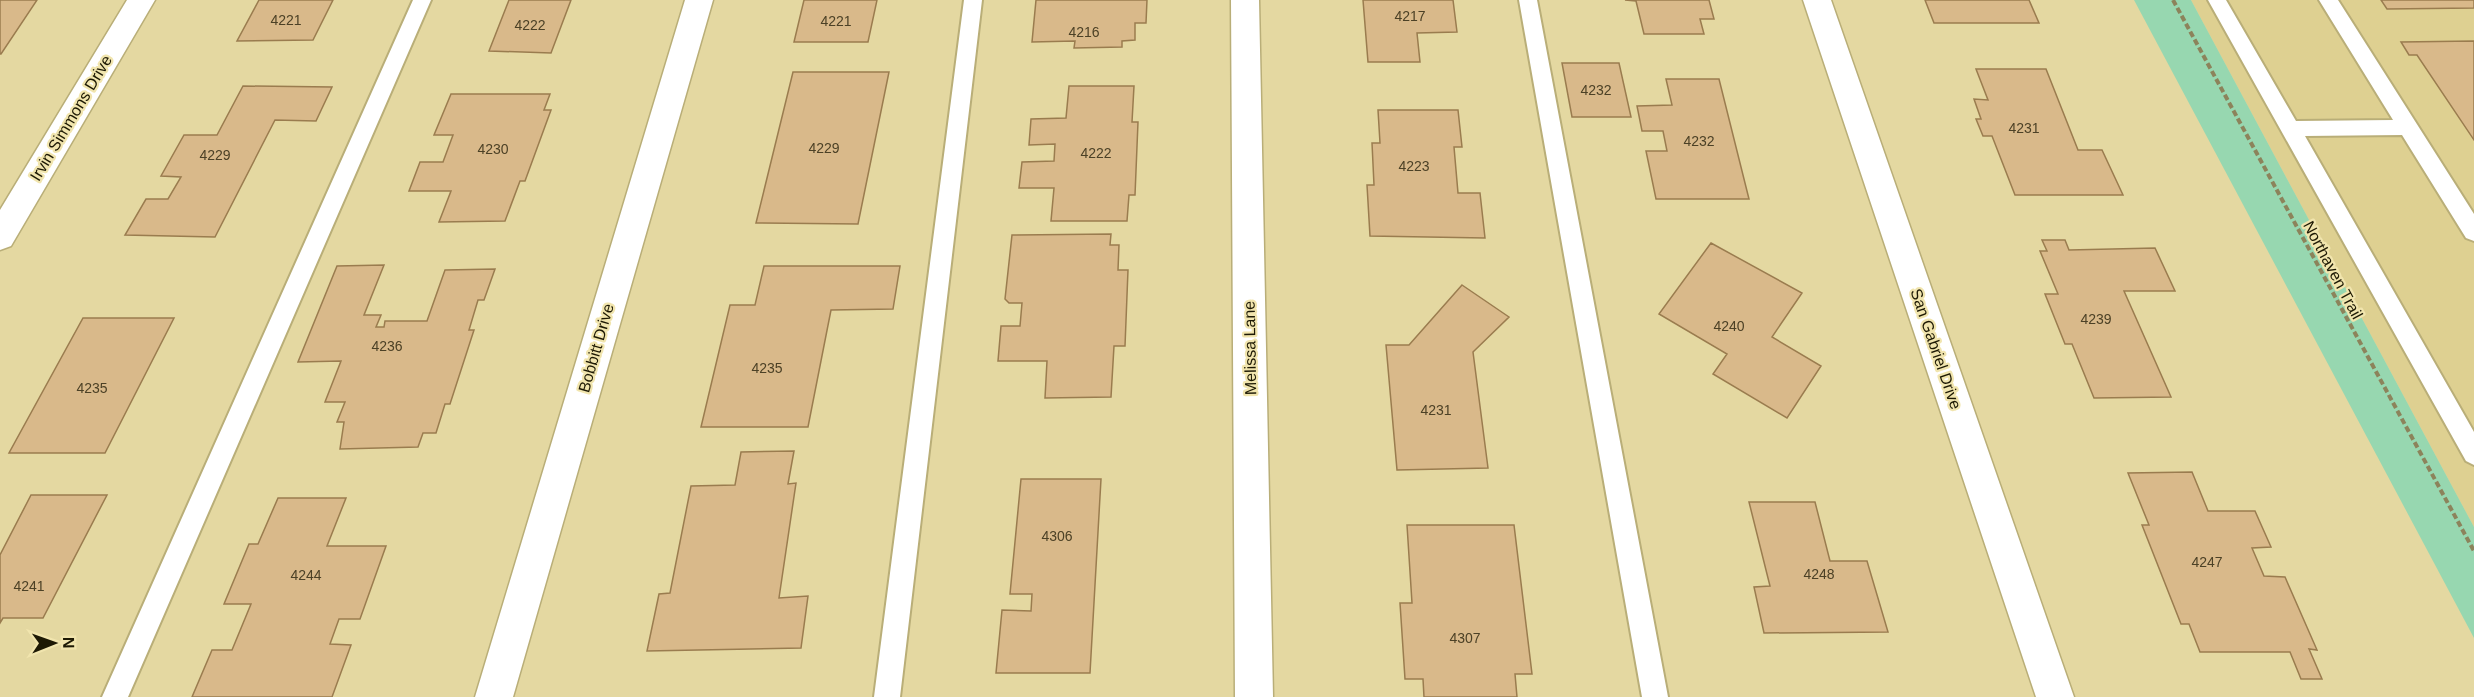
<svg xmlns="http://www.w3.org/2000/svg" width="2474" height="697" font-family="Helvetica,sans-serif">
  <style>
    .built { fill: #ded091 }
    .green { fill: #97d7b0 }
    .building { fill: #d9b98a; stroke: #9a7c4f; stroke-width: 1.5 }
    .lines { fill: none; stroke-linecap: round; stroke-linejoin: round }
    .service-casing { stroke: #b9ae78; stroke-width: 4 }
    .minor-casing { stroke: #b9ae78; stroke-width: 3 }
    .path { stroke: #8c835b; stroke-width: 4; stroke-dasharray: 6 3; stroke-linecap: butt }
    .service { fill: #fff; fill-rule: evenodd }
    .minor { fill: #fff; fill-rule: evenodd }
    .labels { text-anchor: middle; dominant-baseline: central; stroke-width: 4.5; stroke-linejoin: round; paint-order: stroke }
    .number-label { font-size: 14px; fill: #4c4126 }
    .street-label { font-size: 16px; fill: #1d1904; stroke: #f1e5ae }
  </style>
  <rect width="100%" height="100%" fill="#e4d8a1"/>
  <path class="built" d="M2191 0H2474V527Z"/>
  <path class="green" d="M2134 0H2191L2474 527V638Z"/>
  <path class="building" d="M0 0H37L1 54H0Z
    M259 0H333L313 40 237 41Z
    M509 0H571L551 53 489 51Z
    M804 0H877L868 42H794Z
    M1036 0H1147L1146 23H1135V40L1122 41V47L1074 48 1075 41 1032 42Z
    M1363 0H1453L1457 32 1417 33 1420 62H1368Z
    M1625 0H1709L1714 19H1700L1704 34H1644L1636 1Z
    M1925 0H2029L2039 23H1934Z
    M2381 0H2474V8L2387 9Z
    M2474 41V140L2417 55H2409L2401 42Z
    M1562 63H1619L1631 117H1572Z
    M1976 69H2046L2078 150H2102L2123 195H2015L1992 136H1983L1976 119H1981L1974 99 1988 100Z
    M793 72H889L858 224 756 223Z
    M1666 79H1719L1749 199H1656L1646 151H1667L1663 131H1642L1637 106 1672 105Z
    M243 86 332 87 316 121 275 120 215 237 125 235 146 199H168L181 177 161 176 184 135H217Z
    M1069 86H1134L1132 122H1138L1135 195H1129L1127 221H1051L1054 188H1019L1022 162 1054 161 1055 144 1029 145 1031 119 1066 118Z
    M451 94H550L544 110H551L525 181H520L505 221 439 222 451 191H409L420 162H443L453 135H434Z
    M1378 110H1458L1462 147H1454L1458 193H1480L1485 238 1370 236 1367 185H1374L1372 143H1380Z
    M1111 234 1110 245H1119L1118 270H1128L1125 346H1114L1111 397 1045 398 1047 361H998L1001 326H1020L1022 303H1009L1005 299 1012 235Z
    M2042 240H2065L2069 250 2155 248 2175 291H2124L2171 397 2094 398 2072 344H2065L2045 294H2058L2040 251H2047Z
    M1711 243 1802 293 1772 337 1821 366 1787 418 1713 374 1727 354 1659 314Z
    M384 265 364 315H381L376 327H384L385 321H427L445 270 495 269 484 300H478L469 330H474L450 404H445L436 433H423L418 447 340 449 344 422H337L345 402H325L341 361 298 362 337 266Z
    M764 266H900L893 309 831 310 808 427H701L730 305H755Z
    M1462 285 1509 317 1473 352 1488 468 1397 470 1386 345H1409Z
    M83 318H174L105 453H9Z
    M794 451 788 484 796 483 779 598 808 596 801 648 647 651 659 594 670 593 691 486 735 485 741 452Z
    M2192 472 2208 511H2255L2271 547 2252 548 2264 576 2285 577 2317 650 2309 649 2322 679H2301L2290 652H2200L2189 624H2181L2142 525H2149L2128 473Z
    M1021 479H1101L1090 673H996L1002 610 1031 611 1032 594H1010Z
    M31 495H107L43 618H3L0 623V555Z
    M278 498H346L327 546H386L360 619H339L330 644 351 645 332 697H192L212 650H232L251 604H224L249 544H258Z
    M1749 502H1815L1830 561H1867L1888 632 1764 633 1754 587 1770 586Z
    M1407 525H1514L1532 674H1515L1517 697H1424L1423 679H1405L1400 603H1412Z"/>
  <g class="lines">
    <defs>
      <path id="service" d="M413 0H431L128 697H102Z
        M964 0H982L900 697H874Z
        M1519 0H1537L1668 697H1642Z
        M2208 0H2226L2296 121 2393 120 2319 0H2338L2474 214V241L2466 238 2402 135 2305 136 2474 432V465L2466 461Z"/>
      <path id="minor" d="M127 0H155L11 246 0 250V210Z
        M685 0H713L513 697H475Z
        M1231 0H1259L1273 697H1235Z
        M1803 0H1831L2074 697H2036Z"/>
    </defs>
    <use href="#service" class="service-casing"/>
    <use href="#minor" class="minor-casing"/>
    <path class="path" d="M2173 0 2474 551"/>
    <use href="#service" class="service"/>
    <use href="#minor" class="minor"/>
  </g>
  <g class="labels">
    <g class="number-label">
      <text x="1410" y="16">4217</text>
      <text x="286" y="20">4221</text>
      <text x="836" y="21">4221</text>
      <text x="530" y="25">4222</text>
      <text x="1084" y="32">4216</text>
      <text x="1596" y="90">4232</text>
      <text x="2024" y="128">4231</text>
      <text x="1699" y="141">4232</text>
      <text x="824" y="148">4229</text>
      <text x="493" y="149">4230</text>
      <text x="1096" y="153">4222</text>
      <text x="215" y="155">4229</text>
      <text x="1414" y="166">4223</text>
      <text x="2096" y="319">4239</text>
      <text x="1729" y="326">4240</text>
      <text x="387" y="346">4236</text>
      <text x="767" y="368">4235</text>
      <text x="92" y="388">4235</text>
      <text x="1436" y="410">4231</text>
      <text x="1057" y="536">4306</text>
      <text x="2207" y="562">4247</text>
      <text x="1819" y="574">4248</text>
      <text x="306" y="575">4244</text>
      <text x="29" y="586">4241</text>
      <text x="1465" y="638">4307</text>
    </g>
    <g class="street-label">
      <text transform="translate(71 118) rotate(-59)">Irvin Simmons Drive</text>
      <text transform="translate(2333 270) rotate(62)">Northaven Trail</text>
      <text transform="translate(596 348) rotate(-74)">Bobbitt Drive</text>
      <text transform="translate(1250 348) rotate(-91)">Melissa Lane</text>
      <text transform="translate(1936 349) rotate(71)">San Gabriel Drive</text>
    </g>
  </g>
  <g transform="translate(54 643) rotate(89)" stroke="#f1e5ae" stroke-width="4.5" paint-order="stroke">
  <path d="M0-4.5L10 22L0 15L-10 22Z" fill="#1d1904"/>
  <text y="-9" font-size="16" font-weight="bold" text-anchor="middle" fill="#1d1904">N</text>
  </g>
</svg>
